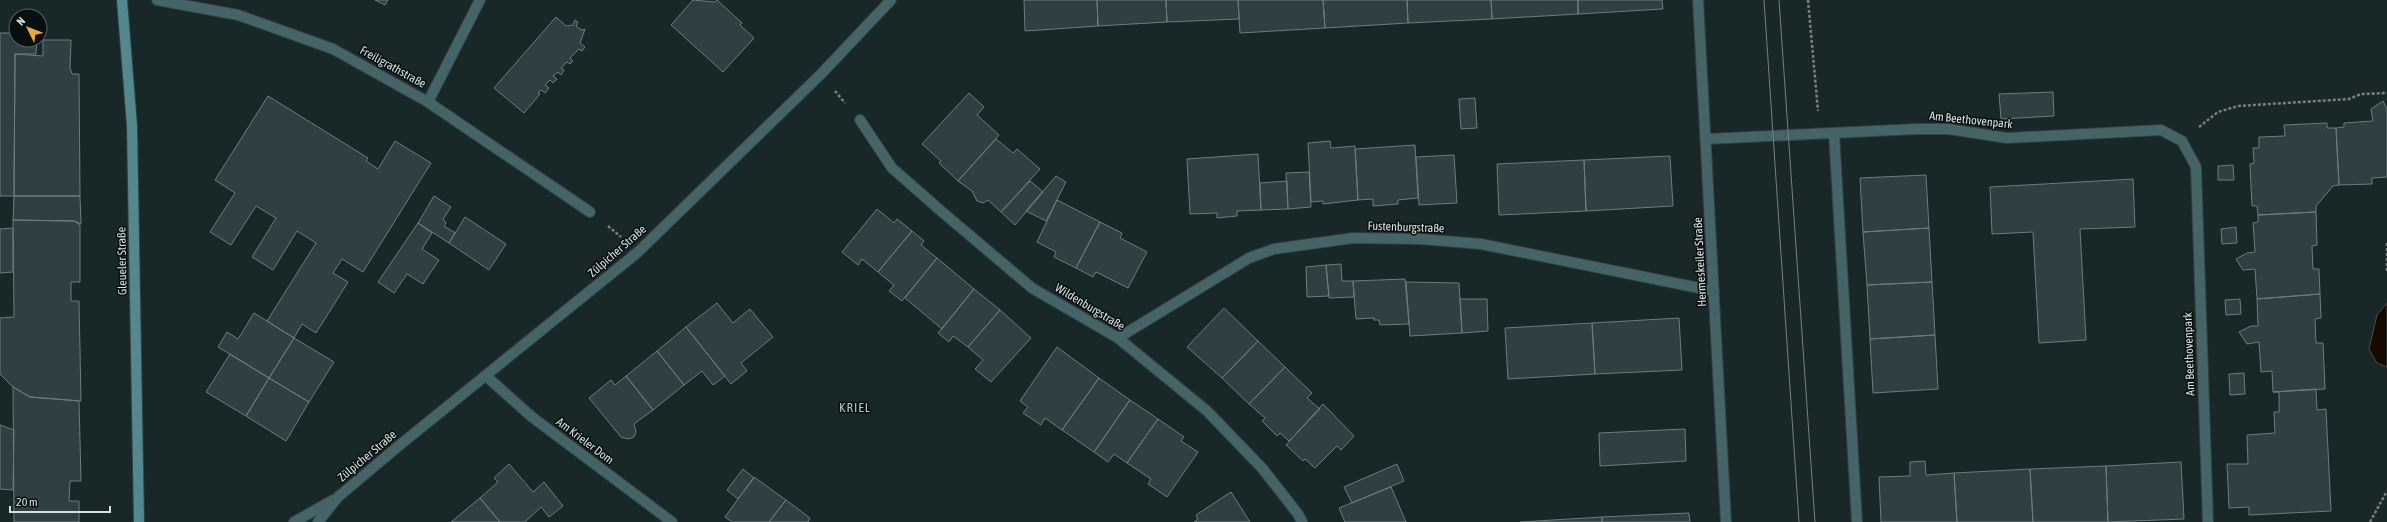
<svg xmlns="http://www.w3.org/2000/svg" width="2387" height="522" font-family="'Asap Condensed',sans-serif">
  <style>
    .water { fill: #140a00; stroke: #4f4a44 }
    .building { fill: #304042; stroke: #6c7d7e }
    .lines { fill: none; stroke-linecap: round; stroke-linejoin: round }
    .service-casing { stroke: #334142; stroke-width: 12 }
    .minor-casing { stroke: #334142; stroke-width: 12 }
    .tertiary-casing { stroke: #334142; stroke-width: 12 }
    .secondary-casing { stroke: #334142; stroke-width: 12 }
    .path { stroke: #758182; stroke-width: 2.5; stroke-dasharray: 3 2; stroke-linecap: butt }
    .service { stroke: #456467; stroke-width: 10 }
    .minor { stroke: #456467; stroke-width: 10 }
    .tertiary { stroke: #456467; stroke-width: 10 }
    .secondary { stroke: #55888d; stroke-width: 10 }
    .tram { stroke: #748081; stroke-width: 1 }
    .labels { text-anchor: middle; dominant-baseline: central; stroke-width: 3; stroke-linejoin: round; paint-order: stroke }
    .street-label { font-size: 12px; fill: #d8e1e2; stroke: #080f0f }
    .neighbourhood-label { font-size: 13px; letter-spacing: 1px; fill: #b4c7c8; stroke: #080f0f }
  </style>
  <rect width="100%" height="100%" fill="#182728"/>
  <path class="water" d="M2387 303V367L2377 363 2369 349 2377 315Z"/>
  <path class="building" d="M375 0H388L385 5Z
    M693 0 715 2 717 0 742 23 740 25 754 38 723 72 671 25Z
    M1024 0H1097L1098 26 1025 31Z
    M1097 0H1166L1167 22 1098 26Z
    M1166 0H1238L1239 19 1167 22Z
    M1238 0H1323L1325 28 1240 33Z
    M1323 0H1407L1408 23 1325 28Z
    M1407 0H1491L1492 19 1408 23Z
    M1491 0H1578V14L1492 19Z
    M1578 0H1662L1663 9 1578 14Z
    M556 17 566 26 573 25 575 20 578 22 576 26 582 30 585 29 580 43 585 47 582 51 579 49 570 58 573 61 570 64 567 62 561 68 564 70 561 75 558 72 553 76 557 79 553 83 550 80 545 85 549 88 545 93 541 90 538 93 540 94 524 113 494 88Z
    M0 33H16V40H37L36 54H15L14 196H0Z
    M43 40H71L70 68 72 74H79L80 196H14L15 54 43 56Z
    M2053 92 2054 116 2001 119 1999 94Z
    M969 93 984 107 977 115 999 135 958 181 939 163 941 161 922 144Z
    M268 96 368 158 366 161 378 169 395 141 431 163 363 272 342 259 333 273 348 282 316 333 302 324 294 338 267 321 316 243 297 231 273 270 252 257 276 218 256 206 231 245 210 232 235 193 215 180Z
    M1475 98 1477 128 1461 129 1459 99Z
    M2383 101 2387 109V177L2372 178V184L2339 185 2336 128 2344 127V123L2373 121 2371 109Z
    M2327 123V128H2336L2339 185 2333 186 2316 206V212L2258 215 2257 206H2252L2250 164 2254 163 2253 148H2259V137L2285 136 2284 125Z
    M996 139 1013 153 1017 149 1040 169 1001 212 988 200 983 203 977 201 972 191 958 181Z
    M1330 141 1331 148 1355 146 1358 200 1323 204V201L1311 202 1308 143Z
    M1415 145 1418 198 1398 200V204L1373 206V199L1358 200 1355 149Z
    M1258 154 1261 210 1237 211V216L1217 218V213L1190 214 1187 159Z
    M1454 155 1457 203 1419 205 1416 157Z
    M1670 156 1673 206 1586 211 1584 160Z
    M1584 160 1586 211 1499 215 1497 164Z
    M2233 165 2234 180H2218V166Z
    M1309 172 1311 207 1288 209 1286 173Z
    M1926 175 1929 228 1863 232 1860 178Z
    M1056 176 1066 182 1046 221 1026 211Z
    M2133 179 2135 227 2080 229 2086 340 2039 343 2033 232 1992 234 1990 187Z
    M1030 181 1043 192 1015 225 1001 212Z
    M1287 181 1288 209 1261 210 1260 183Z
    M14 196H80L81 224 74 221 13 220Z
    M434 196 451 207 443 219 446 223 444 226 455 233 449 243 418 223Z
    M1057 200 1100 222 1076 268 1054 257 1056 252 1037 242Z
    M877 209 894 223 897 219 912 231 878 272 862 259 858 265 842 252Z
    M2316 212 2317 245 2312 246 2313 269H2319L2320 294 2257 299 2255 269 2243 270 2236 259 2247 253 2255 252 2253 223 2258 222V215Z
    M465 217 506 244 489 270 449 243Z
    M13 220 74 221 80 225V282H71V301H79L81 401 30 397 13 387 0 374V318L14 317Z
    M1100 222 1122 233 1120 238 1147 252 1128 288 1096 272 1093 277 1076 268Z
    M418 223 432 233 422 249 439 260 423 284 407 274 394 293 378 282Z
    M2236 227 2237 243 2222 244 2221 229Z
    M13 228V272L0 273V229Z
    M1929 228 1932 282 1867 285 1863 232Z
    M912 231 924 241 921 245 937 258 902 301 889 291 894 285 878 272Z
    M937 258 974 289 942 329 905 298Z
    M1341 264 1342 281H1353L1354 297 1329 298 1326 265Z
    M1326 265 1329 296 1307 297 1306 267Z
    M1405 279 1409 324 1380 325 1379 320H1374V318L1356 319 1353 281Z
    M1406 282 1459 283 1462 333 1410 336Z
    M1932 282 1935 335 1870 339 1867 285Z
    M974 289 1000 310 968 347 953 336 949 342 938 333Z
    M2320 294 2321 318 2315 319 2316 343H2323L2325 389 2273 392 2272 371 2261 372 2259 342 2247 344 2239 332 2251 326H2258L2257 299Z
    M1460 299H1487L1488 331 1462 333Z
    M2240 299 2241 314 2226 315 2225 300Z
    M717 303 733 323 750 309 773 337 741 363 747 371 731 384 686 327Z
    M1224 308 1258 341 1222 378 1187 347Z
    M1000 310 1031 338 991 382 975 369 983 360 968 347Z
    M254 313 294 338 269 378 218 347 227 332 238 339Z
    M1679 318 1682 370 1595 374 1592 323Z
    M1592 323 1595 374 1508 379 1505 328Z
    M686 327 725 376 713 385 702 371 684 385 657 351Z
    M1935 335 1938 389 1873 393 1870 339Z
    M294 338 334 362 309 402 269 378Z
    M1258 341 1285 367 1249 404 1222 378Z
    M1057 347 1099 378 1062 430 1045 418 1041 425 1023 413 1028 407 1020 401Z
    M657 351 684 385 653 410 626 376Z
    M230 354 269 378 246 416 206 392Z
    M1285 367 1312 393 1307 398 1320 409 1289 441 1280 433 1277 436 1262 421 1265 418 1249 404Z
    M2244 373 2245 394 2230 395 2229 374Z
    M626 376 653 410 634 424 636 432 634 437 628 439 621 437 589 398 611 380 615 385Z
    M269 378 309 402 286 441 246 416Z
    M1099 378 1130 400 1094 452 1062 430Z
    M13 387 30 397 79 401 81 481H70L69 501H79V522H14Z
    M2316 389 2317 410 2326 409 2331 511 2249 515V507L2229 508 2227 464H2248L2247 435 2275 433 2274 412H2279V392H2273Z
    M1130 400 1158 419 1127 463 1114 454 1108 462 1094 452Z
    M1323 404 1354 436 1341 450 1337 446 1315 468 1305 459 1303 461 1286 445Z
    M1158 419 1184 437 1181 441 1198 452 1167 497 1148 484 1151 479 1127 463Z
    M0 425 14 430 13 490 0 489Z
    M1685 429 1686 461 1600 466 1599 433Z
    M1925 461 1926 475 1954 473 1957 522H1881L1879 477 1910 476V462Z
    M2181 462 2184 519 2108 522 2106 466Z
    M509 464 533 492 544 482 563 506 549 517 541 507 525 522H500L480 498 498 482 494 478Z
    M1397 464 1404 481 1352 503 1344 487Z
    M2106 466 2108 522H2033L2030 469Z
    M743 469 754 478 738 499 727 490Z
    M2030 469 2033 522H1957L1954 473Z
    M754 477 786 500 769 522H732L725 517Z
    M1391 487 1406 522H1345L1339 508Z
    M1231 492 1250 522H1194L1198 519 1196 515Z
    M480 498 500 522H451Z
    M786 500 810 518 808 522H769Z
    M1689 513 1690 522H1602V517Z
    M1602 517V522H1520Z"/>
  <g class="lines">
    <defs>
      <path id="service" d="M428 102 480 0
        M1834 133 1857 522"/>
      <path id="minor" d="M157 0 238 15 333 49 428 102 590 212
        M1698 0 1726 522
        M860 120 892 168 941 211 1032 288 1118 338 1207 411 1262 468 1298 514 1302 522
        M1707 139 1917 129H1948L2007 138 2161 130 2182 141 2196 167 2208 522
        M1118 338 1249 258 1274 249 1353 238 1420 239 1481 244 1714 291
        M486 376 532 417 672 522"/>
      <path id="tertiary" d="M294 522 333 500
        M318 522 338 497 401 444 638 252 821 74 891 0"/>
      <path id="secondary" d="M122 0 132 126 139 522"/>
    </defs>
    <use href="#service" class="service-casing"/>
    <use href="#minor" class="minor-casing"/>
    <use href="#tertiary" class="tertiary-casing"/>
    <use href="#secondary" class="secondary-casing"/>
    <path class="path" d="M1808 0 1818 111
      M835 91 845 103
      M2199 127 2218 112 2238 106 2349 99 2361 94 2387 93
      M608 226 621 237
      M2387 243V272
      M2370 522 2387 491"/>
    <use href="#service" class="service"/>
    <use href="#minor" class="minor"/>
    <use href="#tertiary" class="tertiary"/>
    <use href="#secondary" class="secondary"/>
    <path class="tram" d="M1764 0 1799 522
      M1779 0 1815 522"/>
  </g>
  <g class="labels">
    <g class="street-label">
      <text transform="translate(393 67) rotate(29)">Freiligrathstraße</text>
      <text transform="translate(1971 120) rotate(6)">Am Beethovenpark</text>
      <text transform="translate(1406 227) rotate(2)">Fustenburgstraße</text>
      <text transform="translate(617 251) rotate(-41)">Zülpicher Straße</text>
      <text transform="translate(122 261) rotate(-91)">Gleueler Straße</text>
      <text transform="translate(1700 262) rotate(-93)">Hermeskeiler Straße</text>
      <text transform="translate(1090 307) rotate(31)">Wildenburgstraße</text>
      <text transform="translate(2189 354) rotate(-92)">Am Beethovenpark</text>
      <text transform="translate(585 441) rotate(37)">Am Krieler Dom</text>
      <text transform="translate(367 456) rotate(-40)">Zülpicher Straße</text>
    </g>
    <g class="neighbourhood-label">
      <text x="855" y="407">KRIEL</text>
    </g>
  </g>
  <g transform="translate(28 28) rotate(313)"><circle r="19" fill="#080f0f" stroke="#5b6363"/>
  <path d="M0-3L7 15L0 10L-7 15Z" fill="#eda83b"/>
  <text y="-6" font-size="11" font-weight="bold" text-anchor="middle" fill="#d8e1e2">N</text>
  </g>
  <path d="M10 506v6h100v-6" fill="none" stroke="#d8e1e2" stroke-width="2"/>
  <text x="16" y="506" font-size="12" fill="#d8e1e2" stroke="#080f0f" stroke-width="3" paint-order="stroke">20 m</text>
</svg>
